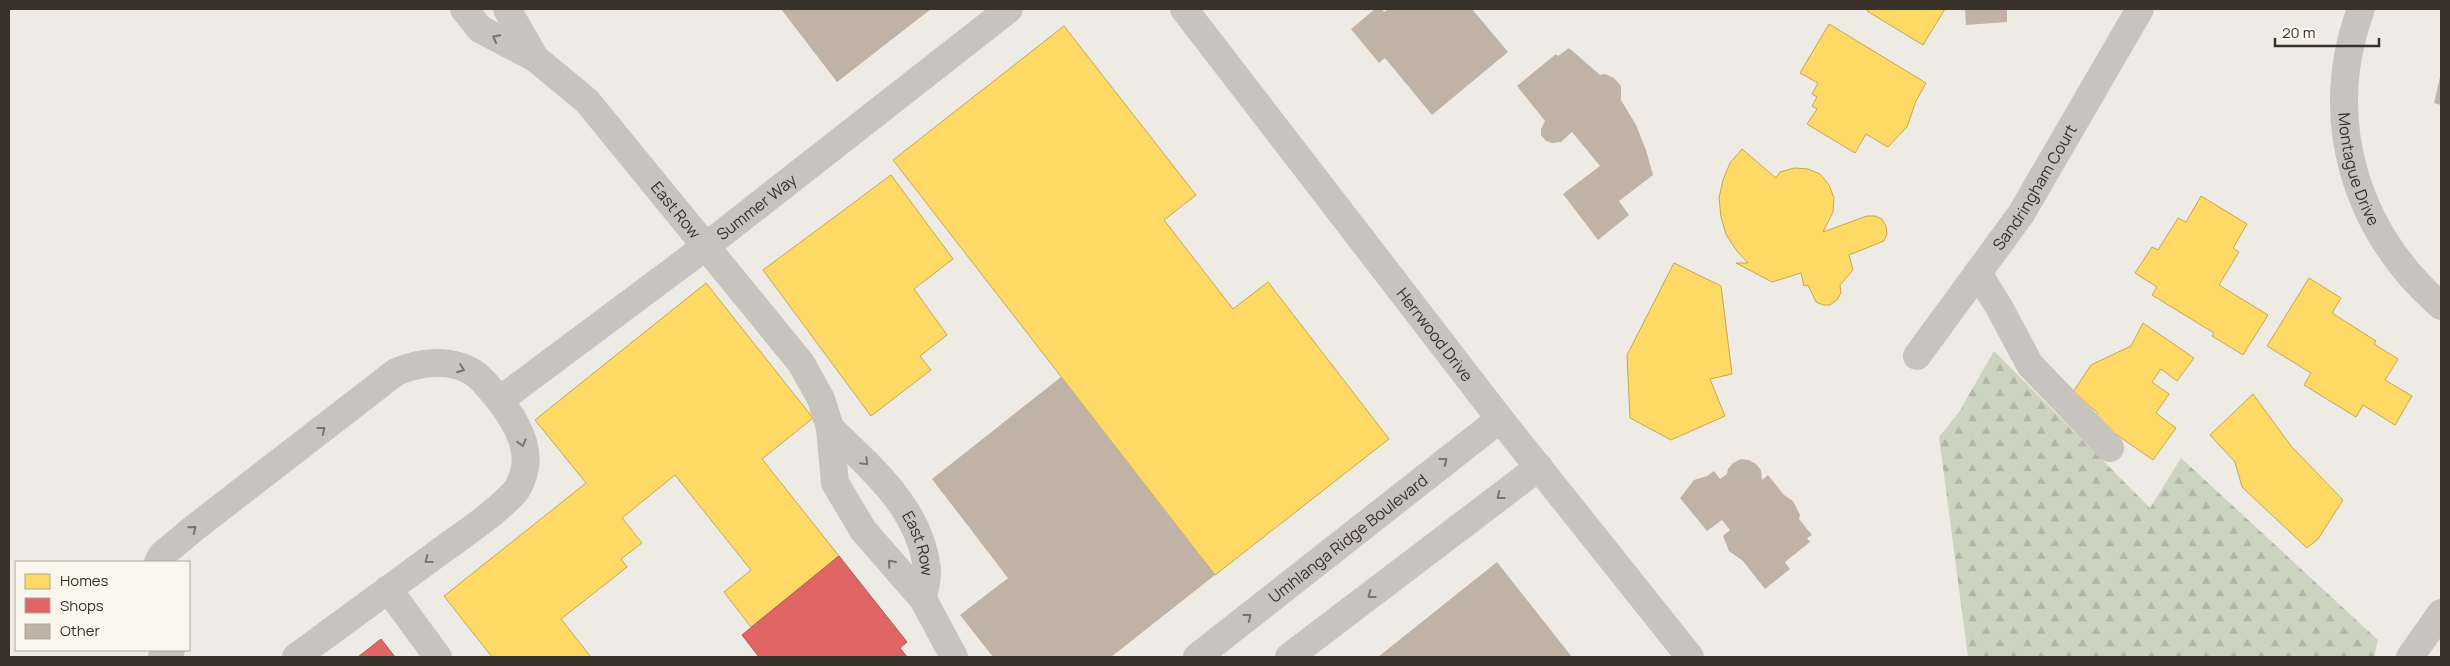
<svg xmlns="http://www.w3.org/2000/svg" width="2450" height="666" font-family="Manrope,sans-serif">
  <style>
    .forest { fill: url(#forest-firs) }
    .homes { fill: #ffd966; stroke: #c3a754 }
    .shops { fill: #e06666; stroke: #ae5654 }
    .building { fill: #c0b3a6 }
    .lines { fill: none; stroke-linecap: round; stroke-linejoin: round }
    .minor { stroke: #c7c3bd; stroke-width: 28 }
    .oneway { stroke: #78736c }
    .labels { text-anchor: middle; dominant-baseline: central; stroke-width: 5; stroke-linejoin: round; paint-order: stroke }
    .street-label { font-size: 16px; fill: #38312a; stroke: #f9f6ec }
  </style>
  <defs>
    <pattern id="forest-firs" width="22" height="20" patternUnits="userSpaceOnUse" patternTransform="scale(1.25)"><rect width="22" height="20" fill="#ccd3bf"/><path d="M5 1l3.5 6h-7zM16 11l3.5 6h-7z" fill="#b0b6a4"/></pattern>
  </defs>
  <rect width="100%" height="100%" fill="#eeebe4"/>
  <path class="forest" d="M1994 351 2150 508 2181 458 2378 640 2374 657H1968L1939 437 1959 412Z"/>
  <path class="homes" d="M1868 9H1945L1923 45 1867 11Z
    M1829 24 1926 83 1916 101 1907 127 1888 147 1866 134 1855 153 1807 124 1817 109 1812 106 1817 97 1812 94 1818 83 1800 73Z
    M1064 26 1196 195 1164 220 1233 309 1268 282 1389 439 1215 575 893 160Z
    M1742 149 1776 178 1780 172 1794 168 1808 169 1820 174 1829 185 1834 198 1833 212 1823 232 1867 216H1875L1882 219 1886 226 1887 234 1884 241 1849 255 1853 270 1840 285 1841 293 1837 300 1830 305H1823L1816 302 1808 285 1804 286 1801 273 1772 282 1736 263H1748L1736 250 1726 234 1721 217 1719 198 1723 180 1730 163Z
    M891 175 953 259 914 289 947 335 920 356 931 370 871 416 763 270Z
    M2201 196 2247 224 2233 248 2239 252 2219 285 2268 315 2243 355 2212 336 2214 333 2152 295 2157 287 2135 273 2152 247 2158 250 2178 218 2186 222Z
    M1674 263 1721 286 1732 374 1710 379 1725 416 1671 440 1630 418 1627 355Z
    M2309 278 2341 298 2332 313 2376 341 2374 344 2398 359 2385 380 2412 396 2395 425 2363 405 2356 417 2304 385 2311 373 2267 346Z
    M706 283 813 418 762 459 839 556 751 627 724 592 751 570 675 475 622 518 642 543 621 559 627 567 561 619 591 657H492L444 596 586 483 535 420Z
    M2143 323 2194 358 2177 381 2161 369 2152 382 2169 394 2156 413 2176 428 2153 460 2094 419 2098 413 2073 392 2091 365 2131 346Z
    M2253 394 2291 446 2343 500 2318 539 2307 548 2242 487 2235 462 2210 435Z"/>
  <path class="shops" d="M839 556 907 642 900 648 907 657H759L742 635Z
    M381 639 395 657H358Z"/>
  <path class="building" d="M781 9H931L837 82Z
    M1375 9H1382L1384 12 1389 9H1472L1508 52 1432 115 1385 58 1379 63 1351 29Z
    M1965 9H2007V22L1966 25Z
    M1569 48 1600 75 1605 74 1614 78 1621 86V100L1636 125 1646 150 1653 175 1619 201 1629 215 1598 240 1563 194 1600 166 1572 132 1561 142 1552 143 1546 141 1541 135V129L1545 121 1517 86 1556 54 1558 56Z
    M2441 73V105L2434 103Z
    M1061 377 1215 575 1111 657H993L960 615 1008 578 932 479Z
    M1741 459 1749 460 1756 464 1761 470 1762 480 1768 475 1784 495 1793 501 1800 515 1799 519 1812 535 1807 538 1810 542 1785 562 1790 569 1765 589 1743 561 1729 551 1723 536 1730 530 1722 520 1707 531 1680 498 1694 480 1707 476 1714 471 1720 479 1727 474 1728 469 1733 463Z
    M1497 562 1572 657H1378Z"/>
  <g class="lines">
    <g class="minor">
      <path id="s1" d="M464 9 480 29 535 58 587 101 801 363 821 399 830 428 835 483 863 530 923 599 954 657"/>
      <path d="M507 9 535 58"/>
      <path id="s2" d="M1184 9 1500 419 1690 657"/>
      <path id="s3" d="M2361 9C2321 118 2354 230 2441 306"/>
      <path d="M1978 273 1999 307 2030 365 2110 448"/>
      <path id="s4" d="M1917 356 2021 214 2140 9"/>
      <path id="s5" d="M500 400 705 247 1009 9"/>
      <path id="s6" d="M830 428C871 468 920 508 927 569 928 578 924 590 923 599"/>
      <path d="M158 562 162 555 193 529 396 372C424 360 462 357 484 382 504 404 533 440 524 472 522 479 519 488 514 493 491 517 461 536 434 556 388 590 342 623 296 657"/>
      <path d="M388 589 438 657"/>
      <path d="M162 657 171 650"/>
      <path id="s7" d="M1197 657 1500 419"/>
      <path d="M1289 657 1539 467"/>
      <path d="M2410 657 2441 613"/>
    </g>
  </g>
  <defs><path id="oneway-chevron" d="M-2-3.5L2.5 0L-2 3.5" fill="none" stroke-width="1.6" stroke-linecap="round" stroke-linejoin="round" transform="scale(1.25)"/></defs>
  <g class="oneway">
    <use href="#oneway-chevron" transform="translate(496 38) rotate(-152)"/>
    <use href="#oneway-chevron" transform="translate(461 369) rotate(20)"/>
    <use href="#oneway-chevron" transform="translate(322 430) rotate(-38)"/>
    <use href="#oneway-chevron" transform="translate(522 443) rotate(75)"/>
    <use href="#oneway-chevron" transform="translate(1444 461) rotate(-38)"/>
    <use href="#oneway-chevron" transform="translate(865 462) rotate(45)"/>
    <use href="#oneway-chevron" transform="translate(1500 496) rotate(143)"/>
    <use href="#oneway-chevron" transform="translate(193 529) rotate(-39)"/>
    <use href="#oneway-chevron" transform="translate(428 560) rotate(144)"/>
    <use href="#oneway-chevron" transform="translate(891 563) rotate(-131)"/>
    <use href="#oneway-chevron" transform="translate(1371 595) rotate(143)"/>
    <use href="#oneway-chevron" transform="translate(1248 617) rotate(-38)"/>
  </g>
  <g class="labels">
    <g class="street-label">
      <text stroke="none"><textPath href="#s3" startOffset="164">Montague Drive</textPath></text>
      <text stroke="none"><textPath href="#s4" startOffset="206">Sandringham Court</textPath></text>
      <text stroke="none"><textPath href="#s5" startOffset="321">Summer Way</textPath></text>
      <text stroke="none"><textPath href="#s1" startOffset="296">East Row</textPath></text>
      <text stroke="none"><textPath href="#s2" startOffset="411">Herrwood Drive</textPath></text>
      <text stroke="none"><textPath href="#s7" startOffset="192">Umhlanga Ridge Boulevard</textPath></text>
      <text stroke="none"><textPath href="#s6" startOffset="148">East Row</textPath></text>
    </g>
  </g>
  <rect width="2450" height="666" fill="none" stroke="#38312a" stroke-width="20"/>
  <rect x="15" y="561" width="175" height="90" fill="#f9f6ec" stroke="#aca79e"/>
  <rect x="25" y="574" width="25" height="15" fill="#ffd966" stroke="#aca79e"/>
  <text x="60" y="586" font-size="15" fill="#38312a">Homes</text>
  <rect x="25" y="598" width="25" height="15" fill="#e06666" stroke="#aca79e"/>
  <text x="60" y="611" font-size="15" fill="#38312a">Shops</text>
  <rect x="25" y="624" width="25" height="15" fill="#c0b3a6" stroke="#aca79e"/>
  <text x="60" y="636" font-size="15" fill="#38312a">Other</text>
  <path d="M2275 38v8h104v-8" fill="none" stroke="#38312a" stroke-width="2.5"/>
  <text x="2282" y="38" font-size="15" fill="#38312a" stroke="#f9f6ec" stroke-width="4" paint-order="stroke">20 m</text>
</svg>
